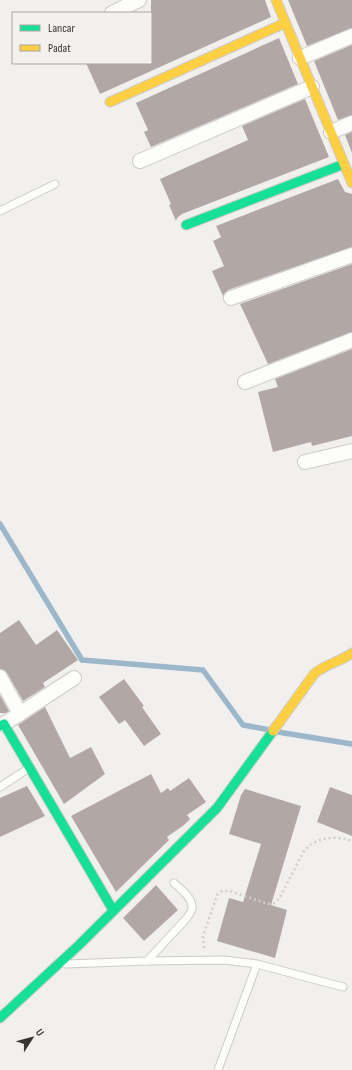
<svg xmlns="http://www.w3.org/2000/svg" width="352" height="1070" font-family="'Sofia Sans Condensed',sans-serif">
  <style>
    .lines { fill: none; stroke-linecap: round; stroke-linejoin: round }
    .stream { stroke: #9db7ca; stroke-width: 5.5 }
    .building { fill: #b1a8a5 }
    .lane-casing { stroke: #cccbc9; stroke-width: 9 }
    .street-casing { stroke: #cccbc9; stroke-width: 16 }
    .fast-casing { stroke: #cccbc9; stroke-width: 11 }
    .slow-casing { stroke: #cccbc9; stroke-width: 11 }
    .path { stroke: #cfcfcf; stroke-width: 2.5; stroke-dasharray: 2 3; stroke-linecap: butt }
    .lane { stroke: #fdfdfc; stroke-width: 7 }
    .street { stroke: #fdfdfc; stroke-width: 14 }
    .fast { stroke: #16e098; stroke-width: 9 }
    .slow { stroke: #ffcf43; stroke-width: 9 }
  </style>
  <rect width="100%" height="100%" fill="#f2f0ee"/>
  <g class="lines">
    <path class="stream" d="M0 524 82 660 203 670 243 725 270 730
      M278 732 352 744"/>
  </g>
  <path class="building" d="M151 0H265L271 17 100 94 86 63H151Z
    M288 0H352V28L307 46Z
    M279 38 298 84 151 147 144 132 148 130 136 103Z
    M352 45V115L338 120 314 61Z
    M305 99 329 157 182 214 177 218 176 221 169 205 171 204 160 179 248 140 242 126Z
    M352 132V153L345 135Z
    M338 179 345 192 352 194V247L228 290 223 296 212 271 224 266 213 241 221 237 216 226Z
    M352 264V332L268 364 240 304Z
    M352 349V436L312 446 311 442 273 452 258 392 278 387 275 379Z
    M19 620 36 645 57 630 78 660 43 683 45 687 23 701 7 673 4 670 0 669V633Z
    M124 679 144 706 142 707 161 734 144 746 125 720 119 724 99 697Z
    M0 695 9 711 6 713H0Z
    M45 707 70 758 91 747 105 774 64 804 18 725Z
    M151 774 161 793 168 788 170 791 189 778 206 802 187 815 190 819 184 825 167 837 169 840 116 892 71 816Z
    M27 786 45 816 0 837V798Z
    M330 787 352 795V836L317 822Z
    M245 789 301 806 271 905 287 910 275 958 217 941 229 898 243 902 261 844 229 834 241 795Z
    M156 885 178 910 144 941 123 918Z"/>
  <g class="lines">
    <defs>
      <path id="lane" d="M0 211 55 184
        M0 787 29 768
        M147 961 187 918C189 914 193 910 192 906 191 896 180 889 174 883
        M66 964 147 961 224 960 257 964 343 987
        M218 1070 257 964"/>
      <path id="street" d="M112 13 139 0
        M300 58 352 36
        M331 132 352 123
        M140 161 312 87
        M231 298 352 255
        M245 382 352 340
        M305 462 352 451
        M0 677 20 714
        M4 724 74 678"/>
      <path id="fast" d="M186 225 344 164
        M0 726 4 724 113 910
        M0 1018 79 945 217 808 273 731"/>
      <path id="slow" d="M276 0 352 183
        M110 102 285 23
        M273 731 314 674C325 664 340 662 352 653"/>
    </defs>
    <use href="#lane" class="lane-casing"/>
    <use href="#street" class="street-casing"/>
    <use href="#fast" class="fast-casing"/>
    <use href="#slow" class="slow-casing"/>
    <path class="path" d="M204 948 203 936 217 895 222 891H230L268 904 274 903 279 899 304 851C315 837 336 835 352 841"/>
    <use href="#lane" class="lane"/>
    <use href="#street" class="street"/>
    <use href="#fast" class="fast"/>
    <use href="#slow" class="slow"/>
  </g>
  <rect x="12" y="12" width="140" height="52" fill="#f3f0ed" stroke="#a7a5a3"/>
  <rect x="20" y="25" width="20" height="6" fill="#16e098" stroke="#a7a5a3"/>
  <text x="48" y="32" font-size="12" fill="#363534">Lancar</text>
  <rect x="20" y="45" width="20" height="6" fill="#ffcf43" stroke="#a7a5a3"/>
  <text x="48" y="52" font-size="12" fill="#363534">Padat</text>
  <g transform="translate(32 1038) rotate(54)" stroke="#f3f0ed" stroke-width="3" paint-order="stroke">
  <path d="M0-3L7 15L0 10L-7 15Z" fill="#363534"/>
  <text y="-6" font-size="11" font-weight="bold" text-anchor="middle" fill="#363534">U</text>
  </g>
</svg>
